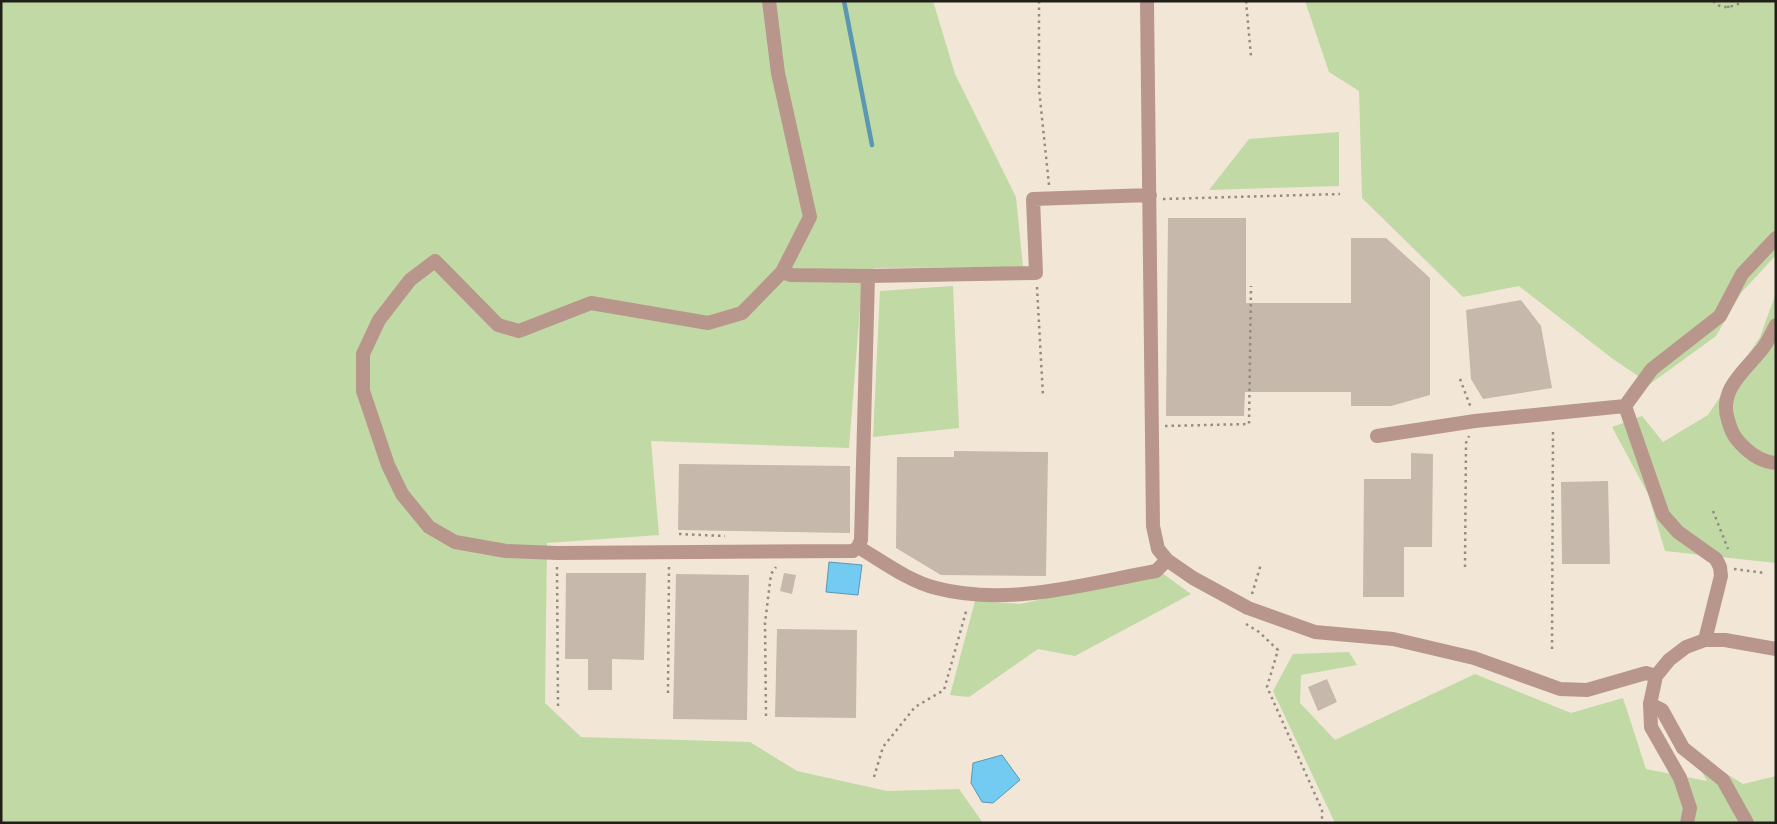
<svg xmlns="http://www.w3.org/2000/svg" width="1777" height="824" font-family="Roboto,sans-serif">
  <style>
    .green { fill: #c0d9a5 }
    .water { fill: #73cbf2; stroke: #5b97b1 }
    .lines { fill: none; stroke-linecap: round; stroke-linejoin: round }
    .stream { stroke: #5b97b1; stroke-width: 4.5 }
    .building { fill: #c6b8aa }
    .path { stroke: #948c80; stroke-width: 2.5; stroke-dasharray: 2.5 4; stroke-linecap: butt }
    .minor { stroke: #b9968c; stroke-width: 14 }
    .tertiary { stroke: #b9968c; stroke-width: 14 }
  </style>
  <rect width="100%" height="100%" fill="#f2e7d6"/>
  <path class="green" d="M1 1H844L846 3 850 1H933L955 74 1016 197 1023 267 874 268 862 283 849 448 651 441 659 535 547 543 545 703 581 737 750 742 797 771 887 791 959 789 983 823H1Z
    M1305 1H1776V255L1741 293 1716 336 1650 384 1613 359 1519 286 1463 297 1362 198 1359 91 1329 72Z
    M1339 132V186L1209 190 1249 139Z
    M953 286 959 428 873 437 880 291Z
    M1776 293V563L1665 551 1648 494 1612 427 1642 416 1663 442 1708 415 1760 337Z
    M1162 573 1191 594 1075 656 1038 649 969 697 950 695 975 601 1020 604Z
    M1349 652 1357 665 1301 675 1300 703 1335 740 1475 674 1571 713 1623 698 1646 769 1707 781 1691 752 1743 784 1776 776V823H1335L1273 691 1293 654Z"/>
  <path class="water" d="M829 562 862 565 858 595 826 592Z
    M1002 755 1020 780 993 803 982 802 971 783 973 763Z"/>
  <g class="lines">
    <path class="stream" d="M844 1 872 145"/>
  </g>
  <path class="building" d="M1168 218H1246V303H1351V238H1386L1430 278V395L1391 406H1351V392H1245L1244 416H1166Z
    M1521 300 1541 326 1552 388 1483 399 1471 379 1466 310Z
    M954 451 1048 452 1046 576 941 575 896 548 897 457H954Z
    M1411 453 1433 454 1432 547H1404V597H1363L1364 479H1411Z
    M679 464 850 466V533L678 530Z
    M1608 481 1610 564H1562L1561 482Z
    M566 573H646L644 660 612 659V690H588V659H565Z
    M784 573 796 575 792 594 780 591Z
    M676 574 749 575 747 720 673 719Z
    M777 629 857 630 856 718 775 717Z
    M1327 679 1337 702 1318 711 1308 687Z"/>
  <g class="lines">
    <path class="path" d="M1039 1V89L1049 185
      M1246 1 1251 56
      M1713 1C1722 11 1733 7 1744 1
      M1728 8 1730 1
      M1163 199 1340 194
      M1037 287 1043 396
      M1460 379 1471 408
      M1165 426 1249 424 1251 286
      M1713 511 1728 549
      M679 534 725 536
      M557 567 558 706
      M1465 567 1466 443 1469 436
      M1734 569 1765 573
      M1252 594 1261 564
      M1246 624 1259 632 1278 650 1267 687 1322 810V823
      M1552 649 1553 428
      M668 693 669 566
      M766 716 765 623 771 574 776 567
      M874 777 883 747 915 707 944 690 967 608"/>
    <path class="minor" d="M769 1 778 73 810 217 782 272 791 275 868 276 1036 273 1033 199 1150 195
      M1147 1 1153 526 1158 549 1167 560 1193 578 1248 608 1315 632 1393 639 1474 658 1560 689 1587 690 1646 673 1656 676
      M782 272 742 313 708 323 591 303 519 331 498 325 435 261 410 280 379 320 363 354V391L388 465 402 494 429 527 455 542 506 551 557 553 853 551 858 547 861 540 868 276
      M1776 325C1772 332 1768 342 1763 348 1746 370 1718 389 1728 420 1731 430 1733 436 1740 443 1750 454 1761 462 1776 463
      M1377 436 1475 421 1625 406
      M858 547C882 561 908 581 936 588 1008 607 1084 584 1156 571L1167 560
      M1705 640 1721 576 1720 567 1716 559 1678 532 1663 515 1625 406 1652 369 1720 316 1742 274 1776 238
      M1650 704 1662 710 1683 748 1723 780 1747 823"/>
    <path class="tertiary" d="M1687 823 1690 808 1680 778 1651 727 1650 704 1656 676 1669 660 1686 647 1705 640H1725L1776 649"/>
  </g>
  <rect width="1777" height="824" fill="none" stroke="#221e18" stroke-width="5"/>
</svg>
